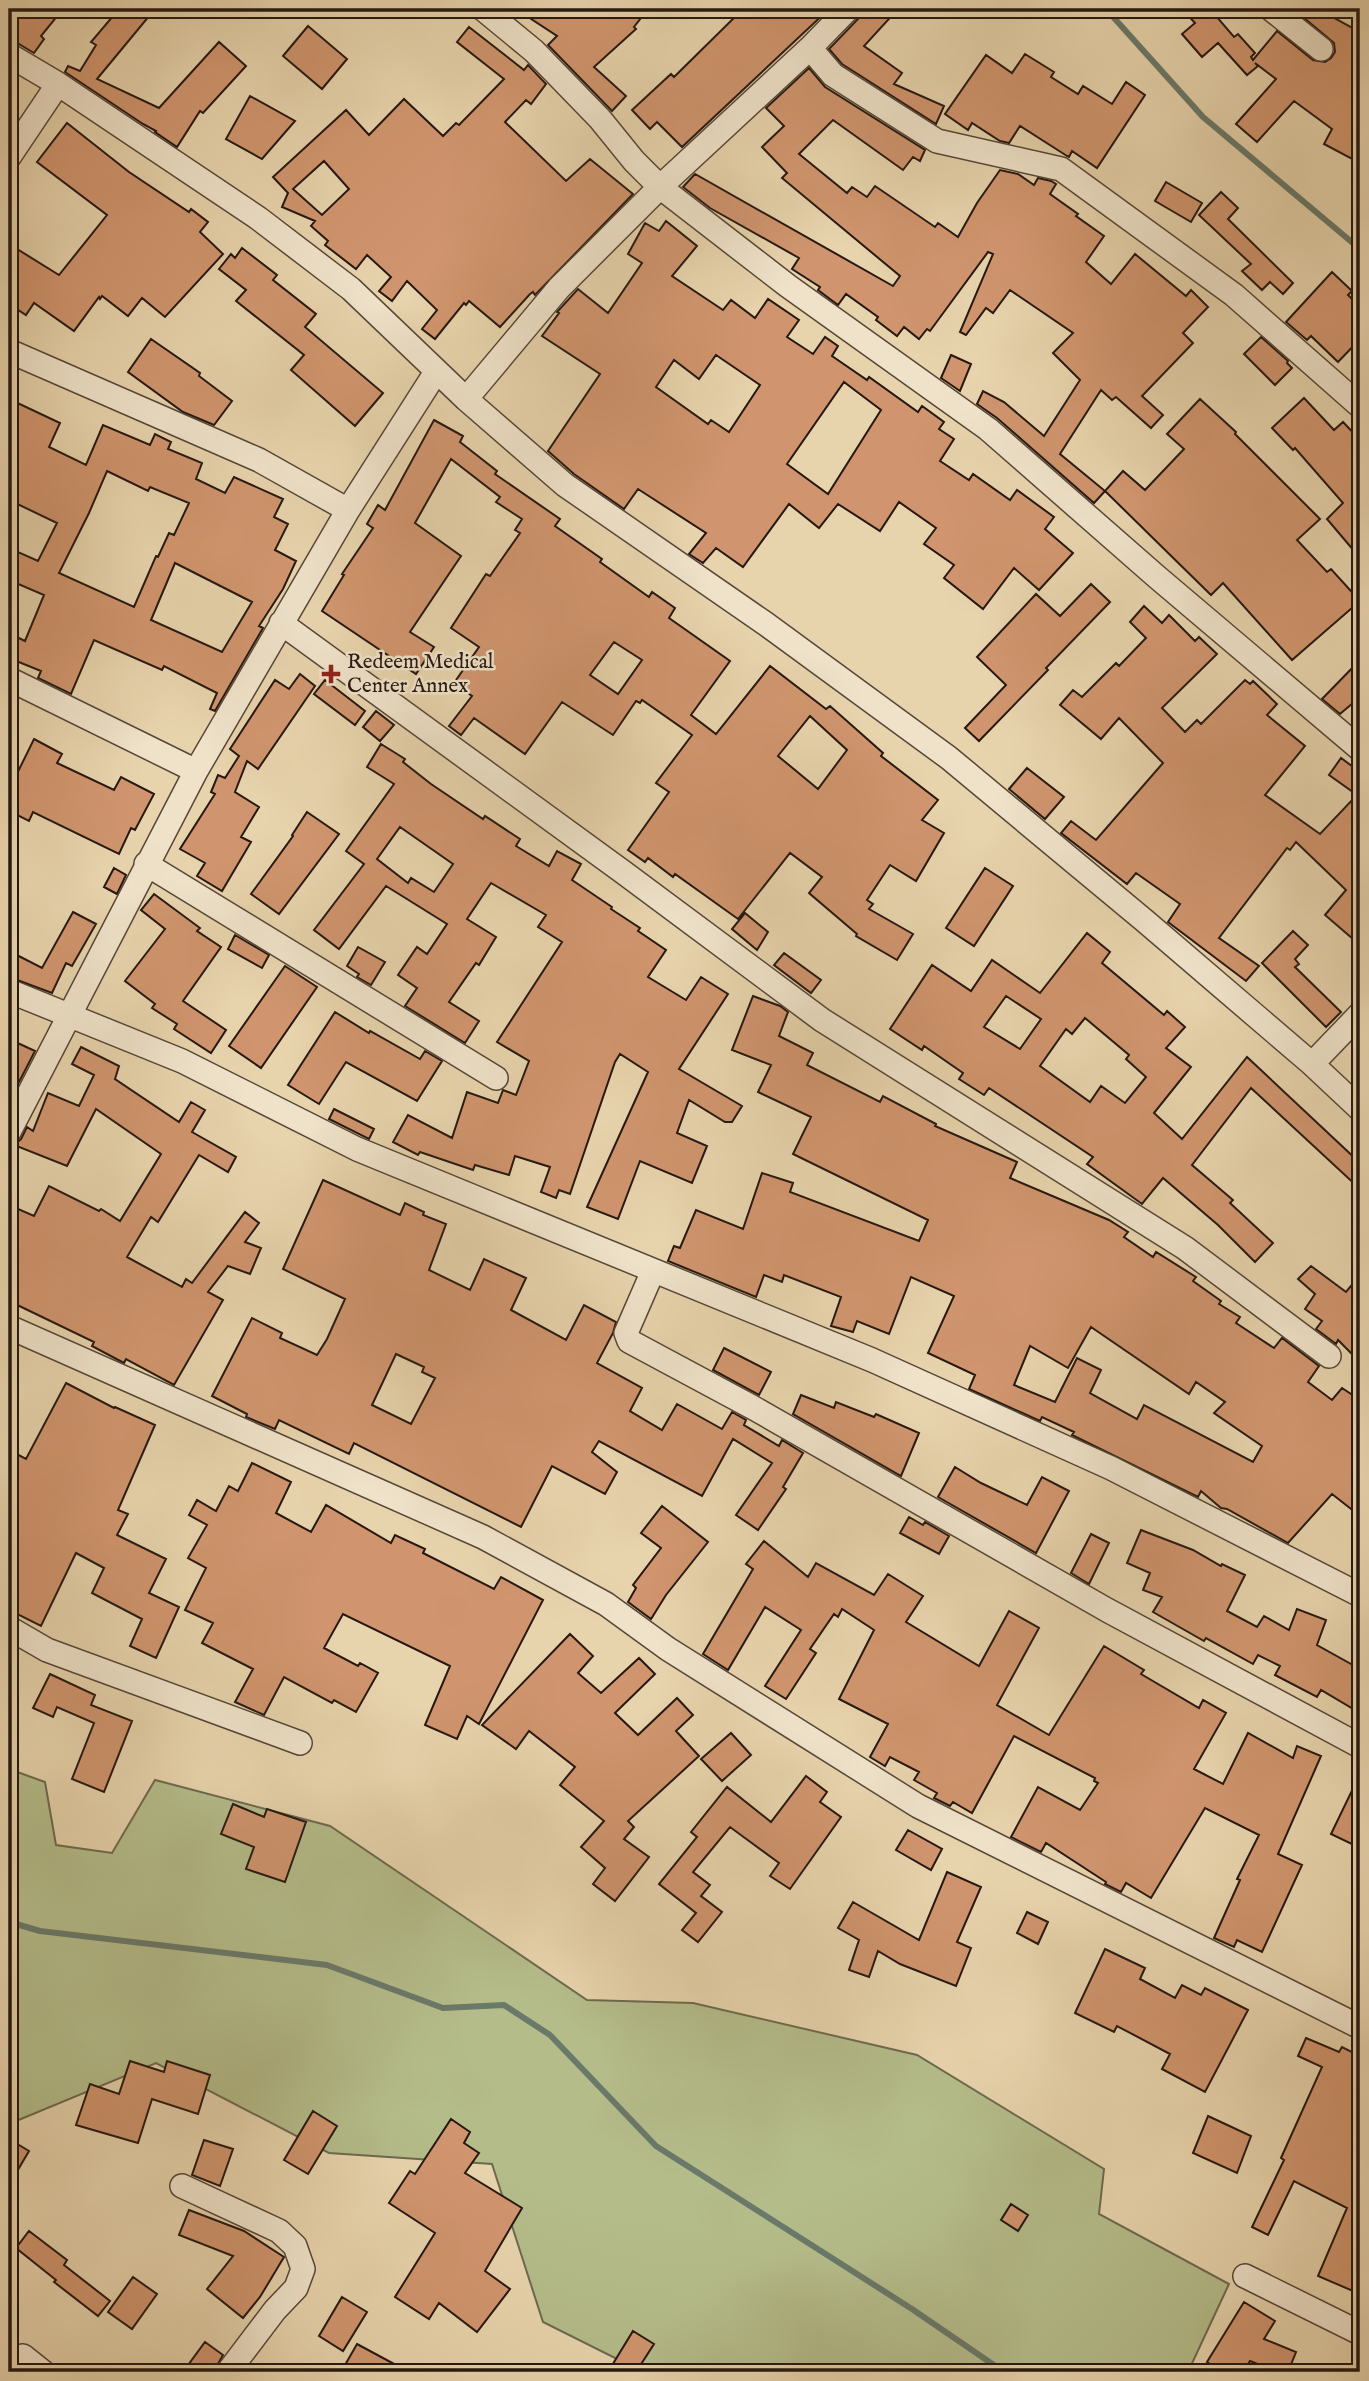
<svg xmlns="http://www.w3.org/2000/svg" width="1369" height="2381" font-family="'IM FELL English',serif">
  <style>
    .green { fill: #b4bc8a; stroke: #6d6a4e; stroke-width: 2 }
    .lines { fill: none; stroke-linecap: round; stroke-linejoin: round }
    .stream { stroke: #6a7969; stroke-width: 6 }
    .building { fill: #d0956e; stroke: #261811; stroke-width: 2; fill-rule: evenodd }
    .minor-casing { stroke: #564738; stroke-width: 26 }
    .minor { stroke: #efe2c9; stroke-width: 23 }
    .poi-dot { fill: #8f2418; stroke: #efe2c9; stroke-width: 2.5 }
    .labels { text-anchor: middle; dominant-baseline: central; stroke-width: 5; stroke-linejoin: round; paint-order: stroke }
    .poi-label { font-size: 21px; fill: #261811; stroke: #efe2c9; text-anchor: start }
  </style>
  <rect width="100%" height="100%" fill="#e7d3ac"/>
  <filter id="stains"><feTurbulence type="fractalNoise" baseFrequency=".00286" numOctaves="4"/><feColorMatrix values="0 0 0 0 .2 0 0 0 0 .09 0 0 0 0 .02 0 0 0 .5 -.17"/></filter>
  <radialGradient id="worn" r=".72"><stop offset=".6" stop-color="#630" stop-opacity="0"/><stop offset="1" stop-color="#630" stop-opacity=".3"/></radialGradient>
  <path class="green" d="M9 1769 45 1782 56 1845 112 1853 155 1780 330 1826 587 2000 693 2003 917 2055 1104 2169 1099 2214 1229 2284 1188 2372H643L543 2322 492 2164 329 2153 156 2063 9 2124Z"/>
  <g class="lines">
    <path class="stream" d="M1106 9 1203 117 1360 249
      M9 1922 40 1931 327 1965 443 2008 504 2005 550 2035 656 2146 912 2309 1004 2372"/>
  </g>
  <path class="building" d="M16 9H63L41 36 44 39 34 53 9 38V19Z
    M119 9H155L97 79 159 108 219 42 246 66 203 113 200 111 177 147 155 132 156 131 143 124 65 72 68 66 80 71 96 45 91 42Z
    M516 9H648L634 27 636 29 594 67 626 96 612 111 548 45 557 36Z
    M743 9H829L682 147 657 122 650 129 632 110 671 74 674 77Z
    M862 9H898L864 46 902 73 894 84 944 106 936 124 842 64 829 49 858 19Z
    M1182 9H1210L1234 37 1238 34 1255 53 1251 57 1253 60 1277 31 1313 60 1325 62 1331 58 1335 52 1334 43 1297 12 1299 9H1318L1360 32V148L1354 160 1324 144 1332 129 1294 101 1257 142 1236 124 1276 79 1255 63 1258 66 1247 75 1218 43 1202 57 1182 34 1195 23Z
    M308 26 347 59 322 89 283 56Z
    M469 27 524 70 528 65 546 84 531 104 526 100 505 122 566 181 590 159 633 194 535 295 533 292 530 294 500 327 469 301 466 305 464 303 435 339 422 329 437 310 407 281 392 301 379 291 391 277 367 255 356 269 325 245 328 241 311 226 315 221 282 207 288 193 273 177 346 110 369 135 404 99 443 136 456 123 459 125 504 79 457 42ZM324 161 349 189 322 215 293 189Z
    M1025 54 1054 72 1051 77 1078 94 1083 86 1112 104 1126 82 1145 95 1097 168 1072 151 1069 157 1067 156 1020 126 1009 143 1000 141 972 123 968 130 945 114 986 55 1012 73Z
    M809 68 825 87 925 150 920 161 913 157 903 170 833 120 799 154 847 193 852 187 867 197 875 186 935 227 938 223 958 237 977 203 1000 170 1018 174 1034 185 1038 178 1051 181 1056 184 1050 194 1078 214 1076 216 1104 236 1086 262 1111 284 1135 254 1186 296 1191 290 1208 307 1183 333 1193 343 1142 396 1163 415 1151 428 1116 397 1112 400 1101 390 1060 454 1105 491 1094 503 997 418 977 404 983 391 1004 402 1044 436 1080 380 1053 353 1073 333 1010 290 993 313 986 308 966 335 960 332 993 254 988 252 930 331 927 329 919 339 904 327 897 336 876 320 878 317 846 294 838 305 818 290 820 287 792 269 799 258 710 208 683 187 695 174 893 286 900 276 782 178 787 173 762 147 784 126 766 108Z
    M250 96 295 121 262 159 226 139Z
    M67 123 129 172 189 212 191 209 208 222 200 232 223 254 165 317 142 298 128 316 102 296 100 299 99 297 74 331 34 303 26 315 9 304V244L59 275 107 215 37 162Z
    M1166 182 1202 203 1191 222 1155 201Z
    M1221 192 1238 208 1228 219 1293 283 1283 294 1270 282 1262 290 1242 271 1251 264 1199 215Z
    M666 221 697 246 672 276 723 310 731 300 755 318 768 299 799 320 787 337 813 354 825 337 838 346 832 356 867 380 869 377 918 412 922 406 944 422 939 429 954 439 940 461 969 480 973 474 1010 500 1017 490 1054 517 1045 529 1073 553 1039 590 1014 568 983 609 944 578 954 565 924 544 936 528 899 502 880 531 838 504 819 528 789 504 743 567 716 548 703 563 689 554 706 533 638 489 624 509 574 474 548 451 600 374 542 336 559 313 557 312 578 289 608 313 642 263 628 254 645 223 659 231ZM716 355 760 385 729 432 711 420 708 424 656 387 674 360 699 379ZM844 382 881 410 828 494 787 464Z
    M242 248 277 275 273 280 316 314 305 327 383 393 355 426 291 370 304 355 236 301 246 290 219 269 231 254 235 258Z
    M1332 272 1352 291 1348 295 1360 307V339L1338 362 1311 336 1307 340 1286 322Z
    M1261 337 1288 361 1287 363 1292 368 1275 385 1244 354Z
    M151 339 200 373 199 376 232 401 214 425 183 412 128 372Z
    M951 355 971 364 960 391 941 378Z
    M1304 398 1334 430 1343 422 1360 440V558L1327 519 1343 503 1295 448 1293 450 1272 428Z
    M9 399 60 423 49 447 86 465 103 425 150 445 155 434 171 442 168 449 202 463 196 479 225 493 234 477 283 499 274 517 288 524 275 550 296 561 283 589 259 626 263 628 215 711 210 709 217 693 164 666 162 670 94 640 71 694 38 678 41 671 9 658V633L25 641 44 595 9 580V548L38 561 57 523 9 500ZM107 471 148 491 150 487 189 503 174 535 169 533 158 557 156 556 134 607 59 573 89 513ZM175 563 252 602 222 652 151 620Z
    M1200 399 1236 432 1235 434 1320 519 1297 540 1327 572 1331 569 1360 601 1292 660 1223 583 1211 595 1105 491 1123 471 1145 490 1184 449 1167 434Z
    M434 420 463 436 460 442 497 471 495 474 560 519 555 526 602 559 600 562 649 597 652 592 675 608 669 618 730 661 691 715 716 734 770 666 826 709 830 706 883 753 881 756 938 800 922 820 944 833 916 881 890 865 867 900 873 904 869 909 913 934 897 960 856 936 857 934 809 893 822 877 790 853 738 919 675 874 673 877 648 858 645 862 628 850 669 792 656 783 692 735 642 700 640 703 636 701 613 735 562 702 525 754 474 718 461 735 449 726 472 696 454 683 479 647 451 628 486 574 490 576 520 533 515 530 522 519 496 502 500 497 451 459 415 523 461 556 410 632 434 647 416 674 322 611 344 575 342 574 373 528 367 524 378 505 385 510ZM614 642 642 660 618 694 590 675ZM810 716 847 750 818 789 778 756Z
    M1091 584 1110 602 1046 668 1048 670 979 741 965 728 1006 685 977 657 1036 594 1060 616Z
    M1144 606 1162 623 1169 615 1195 641 1199 637 1217 654 1162 708 1185 732 1197 720 1201 724 1245 680 1250 684 1253 681 1277 704 1267 715 1305 746 1265 795 1320 834 1357 795 1329 775 1341 758 1360 772V945L1325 915 1346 890 1296 842 1290 850 1287 848 1219 938 1259 966 1246 981 1168 922 1180 904 1136 873 1127 884 1061 833 1071 821 1096 840 1163 763 1119 718 1101 739 1060 705 1073 690 1082 697 1116 663 1119 666 1146 638 1130 622Z
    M1360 660V697L1340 714 1322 699Z
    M300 674 315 686 258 769 247 761 235 792 259 807 241 837 251 842 222 891 197 876 205 863 180 849 215 794 211 792 218 775 225 778 239 756 230 749 275 680 289 689Z
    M325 680 365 711 355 725 314 694Z
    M376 711 394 725 380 741 363 727Z
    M34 739 62 754 57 763 114 790 121 777 154 794 135 830 131 828 119 854 33 812 29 821 9 811V790Z
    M381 744 405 759 403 762 431 784 483 819 485 816 520 839 516 846 549 866 557 851 581 864 572 880 612 907 611 909 640 928 638 931 666 950 648 977 686 1000 701 977 728 994 679 1069 742 1106 732 1122H725L689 1100 677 1133 707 1146 692 1183 640 1161 618 1219 587 1207 648 1072 620 1054 615 1062 570 1194 559 1190 556 1198 541 1192 550 1167 515 1156 509 1175 475 1165 473 1170 420 1152 418 1155 393 1142 408 1115 452 1138 467 1092 498 1103 503 1090 516 1095 529 1061 497 1042 562 942 538 927 546 915 491 883 467 919 496 937 479 965 476 963 449 1002 479 1021 465 1043 405 1006 417 988 398 975 417 947 427 954 447 924 386 886 339 949 314 930 364 864 346 851 394 784 367 767ZM400 827 453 864 434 892 411 878 408 883 377 859Z
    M1027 768 1064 797 1045 819 1009 789Z
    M307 812 339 834 279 914 251 894 293 836 292 835Z
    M114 868 126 875 117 894 104 887Z
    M985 868 1013 886 974 946 946 928Z
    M154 894 200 928 197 931 221 947 183 1001 226 1030 211 1053 174 1029 177 1024 152 1008 155 1004 125 981 165 929 141 910Z
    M73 912 96 924 72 966 66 963 52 993 9 977V951L42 968Z
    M745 913 768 932 757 950 732 929Z
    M1293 931 1308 945 1295 959 1299 964 1295 967 1341 1012 1326 1027 1262 963Z
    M1087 933 1110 952 1102 963 1164 1015 1167 1011 1185 1027 1166 1048 1191 1067 1154 1113 1182 1139 1247 1057 1360 1163V1189L1251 1088 1192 1165 1233 1200 1230 1203 1273 1243 1255 1262 1218 1225 1163 1178 1142 1204 1087 1164 1093 1157 989 1088 984 1095 959 1079 963 1073 924 1046 922 1050 890 1029 932 965 971 991 992 960 1040 993ZM1006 996 1041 1019 1020 1049 984 1027ZM1085 1018 1129 1055 1126 1059 1146 1077 1125 1103 1101 1086 1090 1102 1040 1066 1066 1029 1072 1034Z
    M235 935 269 955 262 968 228 949Z
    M358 947 385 962 371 985 357 977 359 974 347 966Z
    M784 953 821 980 811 993 774 965Z
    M285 966 317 987 261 1068 229 1046Z
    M753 996 780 1006 788 1012 779 1036 813 1053 807 1065 880 1102 883 1096 936 1124 935 1126 1017 1162 1010 1178 1109 1220 1128 1232 1124 1237 1153 1257 1156 1252 1196 1277 1193 1281 1221 1301 1219 1304 1240 1317 1236 1323 1274 1348 1282 1338 1319 1366 1308 1382 1332 1400 1342 1388 1360 1400V1516L1332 1494 1288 1543 1227 1509 1221 1508 1201 1491 1198 1497 1072 1435 1074 1432 1042 1417 1040 1421 969 1389 975 1375 928 1353 954 1296 911 1277 889 1334 857 1321 853 1332 831 1326 841 1297 784 1275 782 1282 764 1275 756 1297 668 1261 674 1246 680 1248 696 1210 743 1229 762 1173 793 1183 790 1192 919 1241 928 1220 793 1154 811 1117 758 1092 771 1065 732 1050ZM1091 1327 1189 1394 1196 1382 1225 1402 1214 1413 1262 1446 1253 1462 1144 1405 1137 1419 1090 1393 1101 1370 1077 1358 1055 1402 1014 1385 1030 1346 1068 1368Z
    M335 1012 369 1033 370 1031 420 1059 425 1051 442 1061 417 1101 346 1062 319 1104 288 1085Z
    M9 1039 35 1051 19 1082 9 1078Z
    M81 1047 119 1066 115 1079 179 1122 191 1102 205 1110 192 1132 236 1157 228 1172 199 1155 158 1222 151 1217 127 1257 182 1287 186 1279 192 1283 245 1212 259 1223 245 1242 261 1248 250 1274 228 1266 208 1292 223 1300 174 1385 126 1359 124 1363 122 1362 92 1346 94 1342 9 1301V1205L34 1216 49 1186 99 1211 101 1209 120 1221 161 1154 96 1109 67 1166 14 1145 21 1139 27 1127 33 1131 48 1093 79 1106 94 1075 72 1064Z
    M334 1109 374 1129 369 1139 329 1119Z
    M323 1180 400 1215 405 1203 424 1212 423 1215 446 1224 429 1270 470 1290 484 1259 526 1278 511 1310 566 1340 584 1305 616 1322 613 1333 597 1363 642 1388 630 1411 662 1430 677 1404 722 1429 732 1412 746 1420 744 1425 779 1446 782 1440 803 1453 783 1487 786 1489 758 1530 736 1515 772 1463 733 1439 702 1496 599 1441 592 1452 617 1472 605 1494 552 1466 521 1527 354 1443 349 1454 279 1420 275 1429 246 1417 247 1414 212 1396 252 1318 282 1333 280 1338 317 1355 327 1339 345 1299 283 1269ZM396 1354 424 1367 422 1372 435 1378 411 1424 372 1405Z
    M1311 1266 1346 1292 1360 1275V1362L1338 1340 1336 1344 1316 1329 1322 1321 1305 1309 1315 1294 1298 1279Z
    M724 1348 771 1372 759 1395 713 1370Z
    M66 1383 114 1408 115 1407 155 1425 118 1510 128 1514 117 1535 166 1559 149 1593 179 1607 156 1658 130 1646 142 1619 92 1593 104 1568 76 1553 41 1626 9 1610V1450L26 1459Z
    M801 1395 834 1408 836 1402 874 1417 876 1414 919 1433 901 1476 793 1414Z
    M252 1463 291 1482 276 1513 311 1532 326 1505 391 1543 395 1535 425 1549 423 1553 494 1589 501 1577 543 1600 479 1724 467 1716 457 1739 425 1725 450 1666 343 1614 324 1648 358 1666 360 1663 378 1673 356 1712 334 1700 332 1703 284 1677 264 1715 235 1702 253 1669 202 1643 213 1623 185 1610 206 1568 188 1558 207 1525 189 1515 197 1500 216 1511 229 1486 238 1491Z
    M955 1467 981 1483 1027 1505 1042 1477 1069 1491 1036 1553 938 1497Z
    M662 1506 708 1542 666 1595 651 1619 628 1602 636 1588 633 1585 661 1548 641 1533Z
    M909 1517 923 1525 925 1522 949 1536 939 1554 900 1533Z
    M1141 1530 1193 1550 1221 1566 1222 1564 1245 1575 1227 1611 1257 1627 1264 1616 1289 1630 1297 1609 1326 1620 1317 1645 1360 1669V1713L1321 1690 1317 1697 1275 1675 1280 1666 1258 1655 1253 1664 1206 1638 1204 1641 1153 1612 1162 1597 1143 1590 1150 1573 1127 1563Z
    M1091 1534 1109 1543 1089 1584 1071 1573Z
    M764 1541 808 1577 816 1563 874 1595 888 1574 923 1596 906 1622 979 1666 1009 1611 1039 1628 997 1705 1049 1735 1104 1646 1144 1670 1141 1674 1199 1708 1203 1700 1226 1713 1194 1769 1223 1784 1248 1733 1293 1758 1297 1746 1321 1756 1278 1854 1302 1865 1262 1952 1237 1940 1234 1947 1214 1938 1240 1880 1237 1879 1259 1835 1205 1808 1151 1898 1126 1883 1121 1892 1105 1884 1106 1882 1046 1843 1041 1852 1011 1837 1038 1787 1080 1810 1098 1783 1094 1781 1095 1778 1014 1736 972 1813 953 1802 950 1806 934 1798 937 1793 914 1780 919 1772 890 1757 885 1766 870 1757 888 1724 839 1699 874 1630 842 1609 838 1617 834 1614 810 1649 816 1653 786 1699 765 1686 801 1630 765 1607 728 1670 703 1654 753 1569 746 1564Z
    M570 1634 593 1656 578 1673 601 1693 639 1658 655 1674 615 1713 638 1735 677 1698 693 1715 676 1731 699 1756 628 1821 634 1827 624 1839 649 1857 615 1901 593 1884 605 1868 581 1847 604 1821 560 1785 575 1767 529 1731 516 1749 482 1725Z
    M50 1674 95 1695 91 1705 132 1721 104 1792 72 1779 94 1723 57 1707 53 1717 33 1708Z
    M731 1733 751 1755 722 1781 701 1759Z
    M1360 1774V1848L1331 1834Z
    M806 1776 827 1792 820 1802 841 1817 790 1889 770 1876 779 1863 730 1827 693 1872 710 1885 701 1896 722 1912 698 1942 682 1930 696 1913 659 1884 697 1837 691 1832 727 1787 771 1822Z
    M233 1804 264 1817 267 1809 306 1822 285 1882 246 1869 254 1847 221 1834Z
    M908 1830 942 1849 931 1870 896 1850Z
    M947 1872 981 1887 957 1942 971 1948 956 1986 900 1964 878 1951 869 1977 849 1970 859 1940 838 1928 853 1902 919 1940Z
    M1027 1912 1048 1922 1038 1944 1017 1933Z
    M1105 1949 1145 1968 1140 1979 1175 1998 1182 1985 1201 1995 1205 1988 1248 2010 1205 2092 1162 2069 1170 2054 1117 2026 1114 2032 1075 2013Z
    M1306 2038 1339 2052 1342 2047 1360 2056V2253L1355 2265 1360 2267V2294L1318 2276 1347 2208 1294 2181 1268 2235 1252 2227 1284 2160 1281 2158 1322 2067 1298 2056Z
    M130 2061 164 2072 167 2061 210 2075 198 2114 152 2099 138 2143 76 2125 90 2084 119 2094Z
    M313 2111 337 2126 308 2174 284 2160Z
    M1208 2116 1251 2136 1237 2173 1193 2153Z
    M451 2119 470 2132 464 2143 479 2153 465 2173 522 2208 485 2271 510 2289 477 2332 439 2303 429 2319 395 2297 435 2233 389 2203 410 2171 415 2174Z
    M9 2139 29 2151 9 2185Z
    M204 2140 233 2149 220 2186 192 2175Z
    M1011 2204 1028 2215 1018 2231 1001 2220Z
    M189 2210 244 2231 284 2257 260 2297 243 2318 207 2289 233 2256 179 2235Z
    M29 2231 67 2260 64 2265 110 2301 98 2316 54 2282 56 2280 16 2248Z
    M133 2277 157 2294 132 2329 108 2312Z
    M342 2297 367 2312 343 2351 319 2336Z
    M1244 2302 1275 2321 1264 2339 1296 2352 1288 2372H1278L1250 2361 1243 2372H1223L1207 2362Z
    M633 2331 654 2344 636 2372H608Z
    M205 2342 223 2355 214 2371 183 2372Z
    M357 2344 409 2372H341Z"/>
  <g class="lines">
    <defs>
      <path id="minor" d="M483 9 534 51 600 119 634 161 660 187 788 286 988 429 1157 577 1360 749
        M1271 9 1321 49
        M810 48 833 75 937 141 1061 169 1234 295 1360 406
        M9 55 58 84 258 218 351 289 466 399 565 485 766 624 949 758 1145 921 1312 1064 1360 1109
        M9 157 58 84
        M9 351 259 460 348 510
        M466 399 559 288 660 187 810 48 848 9
        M281 623 623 872 822 1020 1185 1248 1329 1356
        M9 679 196 771
        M146 864 496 1078
        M9 991 182 1061 357 1149 872 1360 1111 1468 1360 1595
        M1312 1064 1360 1014
        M9 1132 196 771 348 510 436 372
        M653 1271 626 1333 629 1341 752 1407 1107 1610 1360 1746
        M9 1327 483 1537 606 1604 668 1649 918 1806 1360 2027
        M9 1628 47 1650 300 1743
        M182 2186 279 2231 295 2246 303 2269 296 2288 275 2310 228 2372
        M1245 2276 1360 2333
        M23 2356 43 2372"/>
    </defs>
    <use href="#minor" class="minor-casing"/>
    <use href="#minor" class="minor"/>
  </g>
  <path class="poi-dot" d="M327.5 663.5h7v7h7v7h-7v7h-7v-7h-7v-7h7z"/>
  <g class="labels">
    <g class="poi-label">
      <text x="347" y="662">Redeem Medical<tspan x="347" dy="24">Center Annex</tspan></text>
    </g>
  </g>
  <rect width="1369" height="2381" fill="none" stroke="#e7d3ac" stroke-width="35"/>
  <rect x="10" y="10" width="1348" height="2360" fill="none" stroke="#261811" stroke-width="3.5"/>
  <rect x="18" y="18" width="1334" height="2346" fill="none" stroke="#261811" stroke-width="2"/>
  <rect width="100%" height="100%" filter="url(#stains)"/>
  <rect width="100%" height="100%" fill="url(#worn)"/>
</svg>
